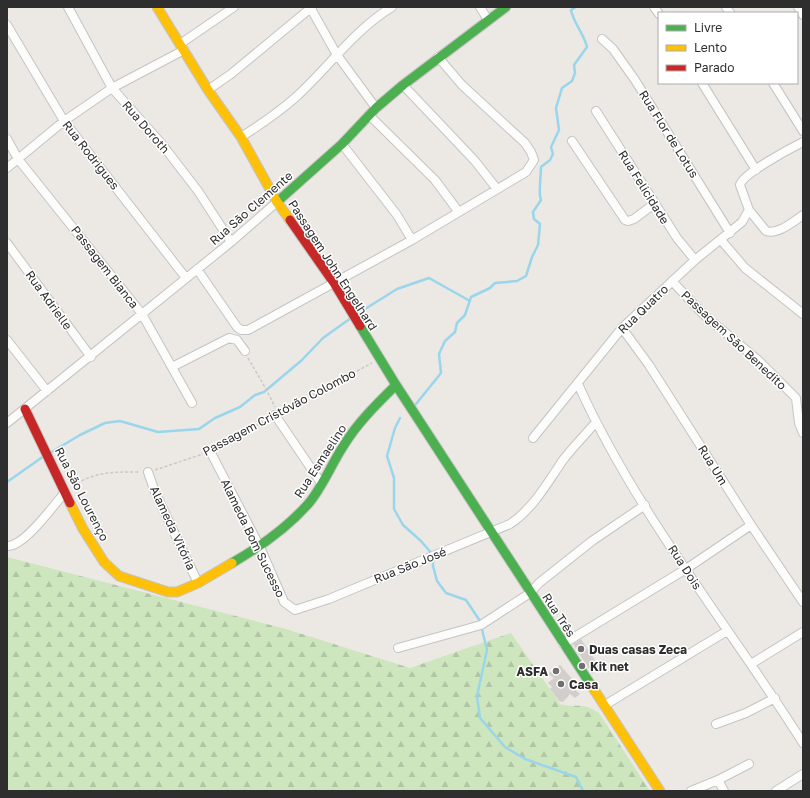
<svg xmlns="http://www.w3.org/2000/svg" width="810" height="798" font-family="'Golos Text',sans-serif">
  <style>
    .forest { fill: url(#forest-firs) }
    .lines { fill: none; stroke-linecap: round; stroke-linejoin: round }
    .stream { stroke: #99d6ec; stroke-width: 2.5 }
    .building { fill: #d1cecb }
    .street-casing { stroke: #c5c4c5; stroke-width: 10 }
    .fast-casing { stroke: #c5c4c5; stroke-width: 11 }
    .slow-casing { stroke: #c5c4c5; stroke-width: 11 }
    .jam-casing { stroke: #c5c4c5; stroke-width: 11 }
    .path { stroke: #c9c9c8; stroke-width: 1.5; stroke-dasharray: 3 2; stroke-linecap: butt }
    .street { stroke: #fcfcfb; stroke-width: 8 }
    .fast { stroke: #4caf50; stroke-width: 9 }
    .slow { stroke: #ffc107; stroke-width: 9 }
    .jam { stroke: #c62828; stroke-width: 9 }
    .poi-dot { fill: #706f6e; stroke: #fff; stroke-width: 1.5 }
    .labels { text-anchor: middle; dominant-baseline: central; stroke-width: 3; stroke-linejoin: round; paint-order: stroke }
    .street-label { font-size: 12px; fill: #2e2e2e; stroke: #fff }
    .poi-label { font-size: 12px; font-weight: bold; fill: #2e2e2e; stroke: #fff; text-anchor: start }
  </style>
  <defs>
    <pattern id="forest-firs" width="22" height="20" patternUnits="userSpaceOnUse"><rect width="22" height="20" fill="#cee6be"/><path d="M5 1l3.5 6h-7zM16 11l3.5 6h-7z" fill="#b1c6a4"/></pattern>
  </defs>
  <rect width="100%" height="100%" fill="#ece8e4"/>
  <path class="forest" d="M7 557 286 629 410 668 511 633 560 704C576 709 581 701 599 713L650 791H7Z"/>
  <g class="lines">
    <path class="stream" d="M357 314 397 289 429 278 470 301
      M416 404 441 373 439 354 445 341 455 332 457 323 465 315 471 297 490 288 495 283 517 281 526 276 532 257 538 245 540 224 534 219 533 212 541 200C538 193 541 177 541 167L550 160 553 154 551 147 559 130 556 108 562 88 572 81 575 73 574 65 587 47C584 34 574 24 571 10L576 7
      M400 418 395 428 387 456 394 478V509L403 525 421 541 433 555V566L437 581 446 593 466 600 480 621 487 650 477 696 480 718 505 747 525 759 576 777 583 791
      M50 453 80 435 105 423 120 421 158 432 199 429 215 418 240 407 255 395 264 392 302 360 323 338 351 318
      M7 482 44 456"/>
  </g>
  <path class="building" d="M581 639 596 662 599 661 603 667 592 674 573 644Z
    M560 665 572 679 568 684 580 694 575 698 570 694 563 702 559 701 550 689 552 687 548 683 554 678 548 674Z"/>
  <g class="lines">
    <defs>
      <path id="street" d="M68 7 112 88 161 143 198 191 231 242
        M310 7 337 55 376 108
        M480 7 488 20
        M654 7 659 14
        M726 7 730 13
        M798 7 803 15
        M7 25 64 121 186 278
        M602 39 613 49 635 80 730 233
        M180 44 234 7
        M702 83 756 170
        M773 83 803 131
        M403 85 475 161 497 189
        M208 90 231 74 312 7
        M596 111 677 238 695 260
        M369 115 435 180 458 211
        M241 137C260 125 279 112 296 97 328 68 354 30 392 7
        M7 139 18 159 142 314 192 403
        M572 141 625 220 628 221 634 219 654 204
        M803 142C791 148 742 174 740 185L749 210 766 231C778 235 794 221 803 215
        M342 144 397 215 412 240
        M7 168 64 121 112 88 184 50
        M721 240 745 268 803 314
        M7 243 91 357
        M197 269 237 327 241 330H248L412 240 526 172 534 160 531 152 525 143 462 85 438 57
        M672 281 703 314 758 360 796 398 799 423 803 433
        M622 328 649 365 751 525 803 602
        M7 340 47 391
        M172 367 229 338 237 340 245 351
        M578 384C636 513 728 624 803 743
        M275 415 321 483
        M7 423 231 242 277 202
        M533 438 622 328 695 260 742 222 749 210
        M210 451 260 547 284 602 295 610 329 599 510 524C533 509 548 482 563 460 573 447 585 435 596 422
        M148 472 155 492 198 583
        M7 546C24 547 54 505 65 492
        M563 644 686 569 751 525
        M398 648 481 625 530 593 539 583 592 541 645 505
        M751 664 803 632
        M605 705 727 631
        M716 724 746 713 775 698
        M718 780 724 791
        M691 791 718 780 749 764
        M776 791 803 774"/>
      <path id="fast" d="M277 202 342 144 376 108 403 85 506 7
        M360 326 396 385 591 685
        M232 563C260 547 288 527 309 503 323 486 332 463 344 445 358 422 377 404 396 385"/>
      <path id="slow" d="M157 7 208 90 241 137 277 202 290 220
        M70 503 83 529 104 562 119 576 168 592H177L198 583 232 563
        M591 685 660 791"/>
      <path id="jam" d="M290 220 334 283 360 326
        M25 409 70 503"/>
    </defs>
    <use href="#street" class="street-casing"/>
    <use href="#fast" class="fast-casing"/>
    <use href="#slow" class="slow-casing"/>
    <use href="#jam" class="jam-casing"/>
    <path class="path" d="M248 358 266 389 275 407
      M282 411 372 363
      M217 447 268 419
      M155 470 203 454
      M73 486C95 471 115 472 140 472"/>
    <use href="#street" class="street"/>
    <use href="#fast" class="fast"/>
    <use href="#slow" class="slow"/>
    <use href="#jam" class="jam"/>
  </g>
  <g class="poi-dot">
    <circle cx="581" cy="649" r="4"/>
    <circle cx="582" cy="666" r="4"/>
    <circle cx="556" cy="671" r="4"/>
    <circle cx="561" cy="684" r="4"/>
  </g>
  <g class="labels">
    <g class="street-label">
      <text transform="translate(146 127) rotate(49)">Rua Doroth</text>
      <text transform="translate(669 134) rotate(58)">Rua Flor de Lotus</text>
      <text transform="translate(91 155) rotate(52)">Rua Rodrigues</text>
      <text transform="translate(644 187) rotate(58)">Rua Felicidade</text>
      <text transform="translate(251 208) rotate(-41)">Rua São Clemente</text>
      <text transform="translate(333 265) rotate(57)">Passagem John Engelhard</text>
      <text transform="translate(105 267) rotate(52)">Passagem Bianca</text>
      <text transform="translate(49 300) rotate(54)">Rua Adrielle</text>
      <text transform="translate(643 309) rotate(-44)">Rua Quatro</text>
      <text transform="translate(734 340) rotate(43)">Passagem São Benedito</text>
      <text transform="translate(279 412) rotate(-28)">Passagem Cristóvão Colombo</text>
      <text transform="translate(320 461) rotate(-57)">Rua Esmaelino</text>
      <text transform="translate(713 465) rotate(58)">Rua Um</text>
      <text transform="translate(82 494) rotate(63)">Rua São Lourenço</text>
      <text transform="translate(173 528) rotate(65)">Alameda Vitória</text>
      <text transform="translate(253 538) rotate(64)">Alameda Bom Sucesso</text>
      <text transform="translate(410 565) rotate(-22)">Rua São José</text>
      <text transform="translate(685 567) rotate(57)">Rua Dois</text>
      <text transform="translate(559 615) rotate(57)">Rua Três</text>
    </g>
    <g class="poi-label">
      <text x="589" y="649">Duas casas Zeca</text>
      <text x="590" y="666">Kit net</text>
      <text x="548" y="671" text-anchor="end">ASFA</text>
      <text x="569" y="684">Casa</text>
    </g>
  </g>
  <rect width="810" height="798" fill="none" stroke="#2e2e2e" stroke-width="16"/>
  <rect x="658" y="12" width="140" height="72" fill="#ffffff" stroke="#ababab"/>
  <rect x="666" y="25" width="20" height="6" fill="#4caf50" stroke="#ababab"/>
  <text x="694" y="32" font-size="12" fill="#2e2e2e">Livre</text>
  <rect x="666" y="45" width="20" height="6" fill="#ffc107" stroke="#ababab"/>
  <text x="694" y="52" font-size="12" fill="#2e2e2e">Lento</text>
  <rect x="666" y="65" width="20" height="6" fill="#c62828" stroke="#ababab"/>
  <text x="694" y="72" font-size="12" fill="#2e2e2e">Parado</text>
</svg>
